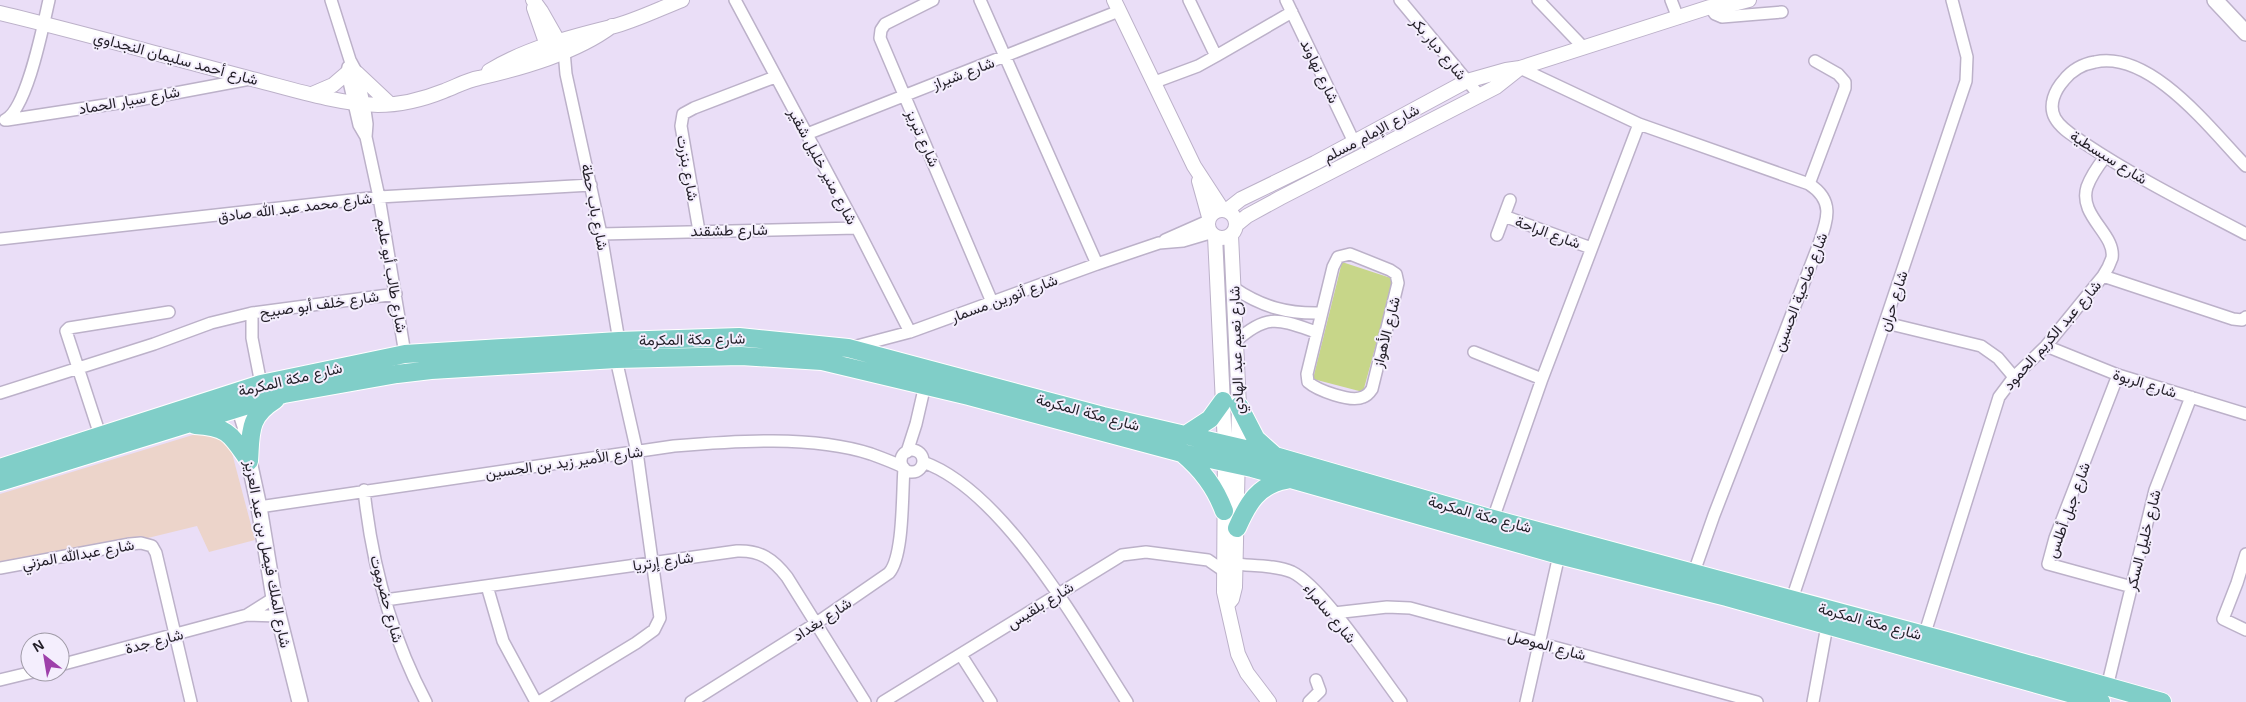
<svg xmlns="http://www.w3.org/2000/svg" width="2246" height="702" font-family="Helvetica,Vazirmatn,sans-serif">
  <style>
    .commercial { fill: #ecd4ca }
    .green { fill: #c7d689 }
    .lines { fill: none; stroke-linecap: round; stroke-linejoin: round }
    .minor-casing { stroke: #bcb1c9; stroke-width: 14 }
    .tertiary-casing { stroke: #bcb1c9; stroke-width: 16 }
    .secondary-casing { stroke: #bcb1c9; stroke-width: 18 }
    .primary-casing { stroke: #fff; stroke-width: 20 }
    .minor { stroke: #fff; stroke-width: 11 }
    .tertiary { stroke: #fff; stroke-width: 14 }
    .secondary { stroke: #fff; stroke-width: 15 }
    .primary { stroke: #80cec8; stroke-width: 18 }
    .labels { text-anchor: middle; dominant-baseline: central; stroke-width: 4; stroke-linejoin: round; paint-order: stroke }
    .street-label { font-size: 15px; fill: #221e27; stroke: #f4eefd }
  </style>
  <rect width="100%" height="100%" fill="#eadef7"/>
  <path class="commercial" d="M209 430 228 438 255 540 209 552 197 526 0 574V494Z"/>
  <path class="green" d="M1342 262 1394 279 1363 392 1313 379Z"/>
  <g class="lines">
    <defs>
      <path id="minor" d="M331 0 350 60 357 73 364 103 367 124 366 137 379 197 405 354
        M735 0 857 228 910 332
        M933 0 885 24 881 30 880 38 992 302
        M980 0 1097 264
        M1286 0 1354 142
        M1400 0 1479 95
        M1538 0 1584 48
        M1671 0 1678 18
        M1710 7 1715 14 1722 17 1782 12
        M564 51 566 74 601 234 619 341
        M1216 56 1292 12
        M348 67 347 73 359 125 366 137
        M1520 68 1639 124 1809 184C1837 202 1826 223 1817 249L1714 515 1694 572
        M1155 82 1198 66 1216 56 1189 0
        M5 120C27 109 43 26 49 0
        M7 120 138 100 250 79
        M807 134 1119 11
        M2246 166C2211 130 2151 50 2095 62 2083 64 2072 70 2064 80 2055 90 2048 105 2055 118 2061 129 2074 136 2084 143 2135 177 2191 205 2246 234
        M1809 184 1845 88V82L1838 74 1815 61
        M1504 216 1591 248
        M699 231 681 126 683 114 694 108 775 77
        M601 234 857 228
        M1497 235 1510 200
        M0 239 379 197 591 185
        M1165 240 1208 221
        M1350 254 1390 270 1396 274 1398 283 1372 389C1370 392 1366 396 1363 397 1351 403 1317 390 1308 382L1307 374 1333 267 1338 257Z
        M2103 276 2233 319 2242 320 2246 317
        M1234 288C1262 307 1288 314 1321 313
        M1886 323 1981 346 1998 358 2014 377
        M1235 342C1267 313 1278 319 1316 332
        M2046 346 2118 375 2246 414
        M853 347 910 332 1097 264 1159 243 1183 241 1210 233
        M1474 352 1542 379
        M2118 375 2055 538 2048 564 2132 587
        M261 384 252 338V313L396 294
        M0 393 154 344 211 323 252 313
        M100 435 66 331 69 328 169 312
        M901 461a11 11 0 1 1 22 0a11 11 0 1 1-22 0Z
        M907 452 916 424 925 385
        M923 462C1005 491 1081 631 1127 702
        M364 490C372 565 391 636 426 702
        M259 507 674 446C734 441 813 435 871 454 882 458 893 462 903 467
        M1493 519 1542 379 1639 124
        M2246 554 2237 583 2223 619 2246 630
        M1235 564C1253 566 1276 565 1292 572 1322 586 1379 673 1401 702
        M0 568 130 544 141 543 152 546 156 553 191 702
        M487 586 503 641 536 702
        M1792 599 1966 81 1967 57 1952 0
        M385 600 737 551C760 550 773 559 787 577L865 702
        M1334 613 1387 607 1410 608 1757 702
        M247 615 278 616
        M1924 636 1999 397 2014 377 2046 346 2103 276C2107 270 2110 264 2112 258 2116 234 2078 216 2087 187 2091 176 2098 166 2105 157
        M961 655 991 702
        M60 665 247 615 274 598
        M0 680 33 672
        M2107 687 2155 490 2191 397
        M539 702 636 643 654 630 660 618 637 452 616 359
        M691 702 815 624 889 573C904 556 902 492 904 468
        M883 702 1122 555 1146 552 1208 560 1224 571
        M1309 702 1320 691 1316 680
        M1526 702 1559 555
        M1813 702 1827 626"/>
      <path id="tertiary" d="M533 0 541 11 562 48
        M1114 0 1194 166 1222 209
        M534 8 550 54
        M0 13C84 33 168 57 252 79 291 89 338 104 378 105 400 105 424 99 444 91 455 87 467 80 479 78 522 68 576 53 612 26
        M489 71C525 49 570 37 611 27 635 21 659 9 682 0
        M357 73 390 104
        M312 94 333 85 347 73
        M1199 181 1209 217
        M1208 224a14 14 0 1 1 28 0a14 14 0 1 1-28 0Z
        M1227 210 1241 199 1315 163 1467 81 1506 70 1520 68 1710 7H1722L1749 0
        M1236 225 1247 216 1280 198 1496 87 1520 68
        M1215 236 1225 446 1224 592 1238 654 1247 673 1269 702
        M1228 604 1232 599 1235 587 1239 406 1231 235"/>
      <path id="secondary" d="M2215 0 2246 33
        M239 407 245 426 249 461 259 507 274 598 300 702"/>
      <path id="primary" d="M1239 406 1256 439 1275 456
        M195 425C229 427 231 435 249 461
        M1184 436 1210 419 1223 401
        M1182 453C1202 470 1215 487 1224 511
        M249 461C251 432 248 417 275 400
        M0 468 261 384 405 354 619 341 739 337 848 348 1103 416 1275 456 1493 519 1950 642 2162 702
        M0 482 284 394 397 374 431 370 616 359 741 356 822 361 969 396 1182 453 1252 468 1559 555 1727 597 2101 702
        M1237 528C1248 503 1258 485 1286 480"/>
    </defs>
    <use href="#minor" class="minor-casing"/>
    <use href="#tertiary" class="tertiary-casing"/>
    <use href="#secondary" class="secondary-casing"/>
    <use href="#primary" class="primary-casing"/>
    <use href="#minor" class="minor"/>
    <use href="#tertiary" class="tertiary"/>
    <use href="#secondary" class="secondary"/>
    <use href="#primary" class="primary"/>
  </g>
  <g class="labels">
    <g class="street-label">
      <text transform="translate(1439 48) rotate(50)">شارع ديار بكر</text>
      <text transform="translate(176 58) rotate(15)">شارع أحمد سليمان النجداوي</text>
      <text transform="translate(1320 71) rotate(64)">شارع نهاوند</text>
      <text transform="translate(963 73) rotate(-21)">شارع شيراز</text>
      <text transform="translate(129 100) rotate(-10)">شارع سيار الحماد</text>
      <text transform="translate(1371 133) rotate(-28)">شارع الإمام مسلم</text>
      <text transform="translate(923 138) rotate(66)">شارع تبريز</text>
      <text transform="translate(2109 157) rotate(32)">شارع سبسطية</text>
      <text transform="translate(823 166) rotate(62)">شارع منير خليل شقير</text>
      <text transform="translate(688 168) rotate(80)">شارع بنزرت</text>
      <text transform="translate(295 207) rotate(-7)">شارع محمد عبد الله صادق</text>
      <text transform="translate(595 207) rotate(79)">شارع باب حطة</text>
      <text transform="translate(729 230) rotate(-1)">شارع طشقند</text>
      <text transform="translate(1548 232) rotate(20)">شارع الراحة</text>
      <text transform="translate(392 275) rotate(80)">شارع طالب أبو عليم</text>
      <text transform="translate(1800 292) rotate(-69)">شارع ضاحية الحسين</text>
      <text transform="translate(1004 298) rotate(-20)">شارع أنورين مسمار</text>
      <text transform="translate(1893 301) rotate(-72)">شارع حران</text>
      <text transform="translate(319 304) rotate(-8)">شارع خلف أبو صبيح</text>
      <text transform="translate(1386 332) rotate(-76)">شارع الأهواز</text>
      <text transform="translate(2052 335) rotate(-49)">شارع عبد الكريم الحمود</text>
      <text transform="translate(692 339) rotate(-1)">شارع مكة المكرمة</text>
      <text transform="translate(1236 350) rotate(-92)">شارع نعيم عبد الهادي</text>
      <text transform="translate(290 379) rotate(-13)">شارع مكة المكرمة</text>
      <text transform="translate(2145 383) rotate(17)">شارع الربوة</text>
      <text transform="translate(1088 412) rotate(15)">شارع مكة المكرمة</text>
      <text transform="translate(564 462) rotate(-8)">شارع الأمير زيد بن الحسين</text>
      <text transform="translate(2068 510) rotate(-70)">شارع جبل أطلس</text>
      <text transform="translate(1480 514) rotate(15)">شارع مكة المكرمة</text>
      <text transform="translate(2143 540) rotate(-76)">شارع خليل السكر</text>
      <text transform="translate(78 554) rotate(-10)">شارع عبدالله المزني</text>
      <text transform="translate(268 554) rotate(79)">شارع الملك فيصل بن عبد العزيز</text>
      <text transform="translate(663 561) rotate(-8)">شارع إرتريا</text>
      <text transform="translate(387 599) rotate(75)">شارع حضرموت</text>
      <text transform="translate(1040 605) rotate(-32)">شارع بلقيس</text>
      <text transform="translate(1330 613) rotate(50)">شارع سامراء</text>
      <text transform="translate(822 619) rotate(-33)">شارع بغداد</text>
      <text transform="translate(1870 621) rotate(15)">شارع مكة المكرمة</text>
      <text transform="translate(154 641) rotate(-15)">شارع جدة</text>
      <text transform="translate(1547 645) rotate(15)">شارع الموصل</text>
    </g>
  </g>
  <g transform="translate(45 657) rotate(329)"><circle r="24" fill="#f4eefd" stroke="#a09ba7"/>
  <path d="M0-4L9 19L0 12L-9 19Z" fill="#9e40aa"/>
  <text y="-8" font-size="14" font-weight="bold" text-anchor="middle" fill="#221e27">N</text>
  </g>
</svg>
